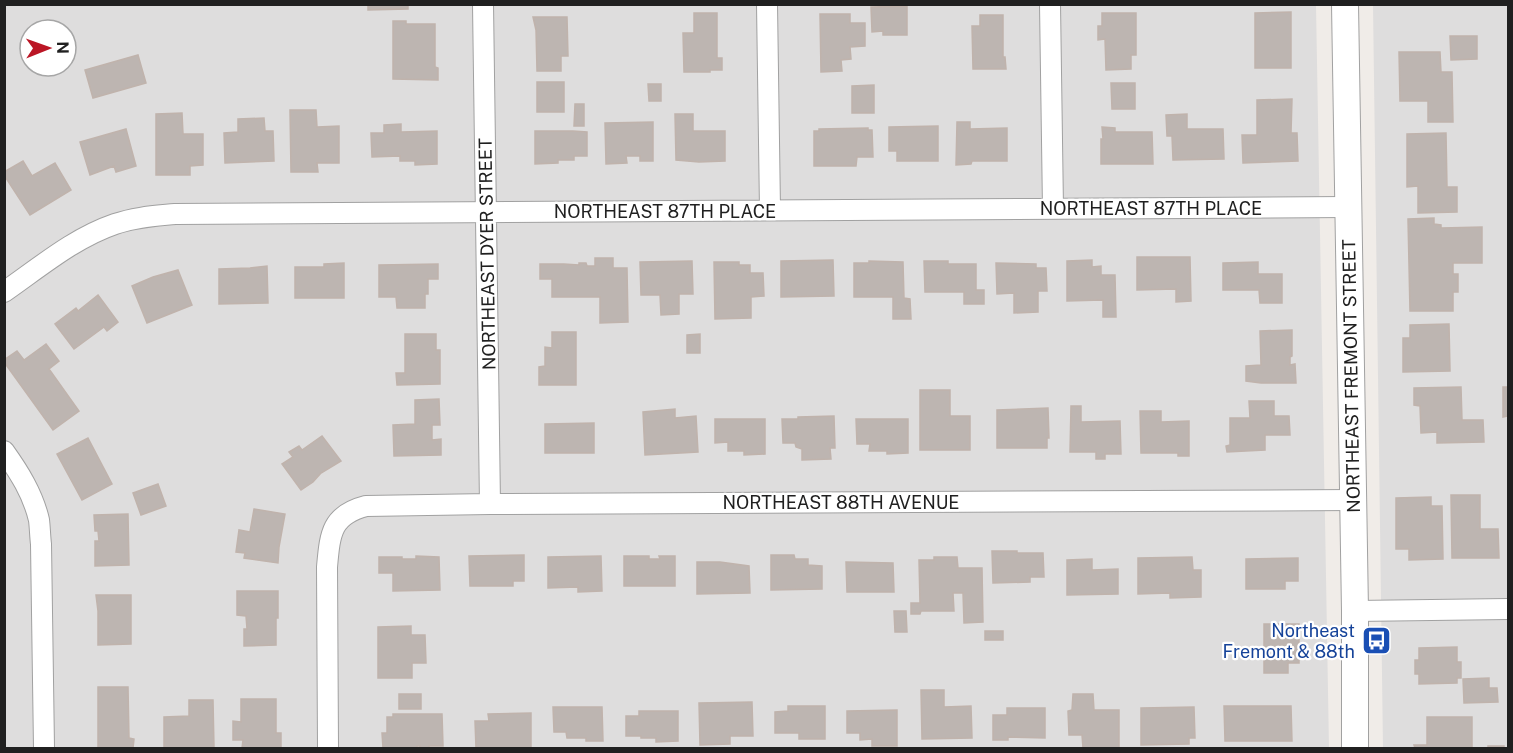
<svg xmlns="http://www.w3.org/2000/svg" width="1513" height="753" font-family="'Public Sans',sans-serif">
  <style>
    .residential { fill: #dedddd; fill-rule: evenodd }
    .building { fill: #bdb5b1; stroke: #c0b3ac; stroke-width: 1.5 }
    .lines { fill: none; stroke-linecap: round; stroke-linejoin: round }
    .minor-casing { stroke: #a1a1a1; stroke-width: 22 }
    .tertiary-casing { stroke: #a1a1a1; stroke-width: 28 }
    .minor { stroke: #fff; stroke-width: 20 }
    .tertiary { stroke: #fff; stroke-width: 26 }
    .labels { text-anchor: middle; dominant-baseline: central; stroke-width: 4.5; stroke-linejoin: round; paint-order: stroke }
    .street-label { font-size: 18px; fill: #202020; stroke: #fff }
    .transit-label { font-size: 18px; fill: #164399; stroke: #fff; text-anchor: end }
  </style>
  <rect width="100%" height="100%" fill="#f0ece8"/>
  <path class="residential" d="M4 5H1316L1329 748H5ZM30 30H66V66H30Z
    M1373 5H1508V748H1383Z"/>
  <path class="building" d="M368 4H408V9L368 10Z
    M907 6V35H883V31L872 32 871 7Z
    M1291 12V68H1255V13Z
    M694 13H717V58H722V70H710V72H684L683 33H694Z
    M1102 13H1136V55H1131V69L1106 70 1105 39 1098 40V26H1102Z
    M820 14H850V23H865V46L850 47 851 59 841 60 842 71 821 72Z
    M980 15H1003V57H1005L1006 69H973L972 26H980Z
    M533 17H567L568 56H561V71H537L536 30Z
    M393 21H406V24H435V67L438 68V80L393 79Z
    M1450 36H1477V59L1451 60Z
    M1399 52H1440L1441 72H1452L1453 122H1428V101H1400Z
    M138 55 146 83 93 98 85 70Z
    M537 82H564V112H537Z
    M1111 83H1135V109H1112Z
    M648 84H661V101H649Z
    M874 85V113H852V86Z
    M1292 99 1291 133H1297L1298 161 1243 163 1242 135H1257V100Z
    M575 104H584V126H574Z
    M290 110H316L317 127 339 126V163H317L318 172H291Z
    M182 113 183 134H203V165L190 166V175H156V114Z
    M675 114H693V131H725V161L699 162 676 160Z
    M1187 114V129H1223L1224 159 1173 160 1172 136H1167L1166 115Z
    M264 118 265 131H273L274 161 225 163 224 133 238 132V119Z
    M653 122V161H640V156H626L627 163 606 164 605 123Z
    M957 122H970V129L1007 128V161H972L971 164 956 165Z
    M401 124V132L437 131V164L415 165V161H400V156L372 157 371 133H384V125Z
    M938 126V161H897V151H889V127Z
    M1102 127 1115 128V132H1152L1153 164H1101V139H1103Z
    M868 128V130H872L873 157H857L856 166H814V131H819V129Z
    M126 129 136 166 116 172 114 166 90 175 80 142Z
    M535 131H573L587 132V156H574V160H558V163L535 164Z
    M1446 133 1447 187H1457V212L1418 213V186L1407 187V134Z
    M23 161 32 176 55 163 71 190 30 215 4 175V172Z
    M1434 218V224L1441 225V228L1482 227V263H1453V274H1458V292H1453V311H1410L1408 219Z
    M1137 257H1190L1191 301 1176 302V289L1137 290Z
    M595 258H613V268H627L628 322 600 323V297H552V279H540V264H564L579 265V263H586L587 266H595Z
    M833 260 834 296 781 297V261Z
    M1092 260V267L1101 266V275H1115L1116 317H1103V300L1067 301V261Z
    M692 261 693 294H679V314L661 315 660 295H641L640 262Z
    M869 261 903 262 904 298 910 299 911 319H893V297H854V263H869Z
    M924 261H948V264H976V290H984V304H964V292H925Z
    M714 262H739V265H750V273H763L764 296 751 297V318L715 319Z
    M1258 262V274H1282V303H1260L1259 290H1223V263Z
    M344 263V298H295V267H324V264Z
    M996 263 1036 264V268H1046L1047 291H1038V312L1014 313V293L997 294Z
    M438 264V279H428V294H425V308H397L396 297H379V265Z
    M267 266 268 303 219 304V269L250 268Z
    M178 270 192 305 147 323 132 286 153 277Z
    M98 295 118 322 107 331 104 327 74 349 55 324 76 308 78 311Z
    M1449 324 1450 371 1403 372V338H1410V325Z
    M1292 330V356L1290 357V365L1295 364 1296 383H1261L1246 381V366L1261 365 1260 331Z
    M552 332H576V385H539V367L545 366V347L552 348Z
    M405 334H436V350H440V384L397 385 396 373H405Z
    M700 334V353H687V335Z
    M46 344 59 361 49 369 79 411 53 430 4 362V360L17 351 24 360Z
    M1461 387 1462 420H1483L1484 442 1437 443V432L1421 433 1420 406 1414 405V388Z
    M1503 387H1508V416L1503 417Z
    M920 390H950V416H970V450H920Z
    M439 399 440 425H432V440L441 439V455L394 456 393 425 415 424V400Z
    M1249 401H1274V416H1289L1290 435H1265V450L1227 452 1226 446 1230 445V418H1250Z
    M1071 406H1081V422L1120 421 1121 454H1105V459H1096V452H1070Z
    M1048 408 1049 438H1047V448H997V410Z
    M675 409V418L696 416 698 452 645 455 643 412Z
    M1140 411H1161V422L1189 421V456H1178V453H1141Z
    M834 416 835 448H830L831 459 802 460V449L796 447 795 443H783L782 419H798V417Z
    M715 419H765V454L744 455V451H728V442L715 443Z
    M856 419H908V453L887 454V451H869L870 444H857Z
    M594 423V453H545V424Z
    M322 436 341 461 321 473 313 482 301 490 282 464 293 457 289 452 299 446 302 450Z
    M88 438 112 484 82 500 57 454Z
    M158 484 166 506 141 515 133 493Z
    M1451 495H1480V529H1498L1499 558H1452Z
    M1431 497V506H1442L1443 559 1409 560V549H1396V498Z
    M254 509 285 514 279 547 278 563 244 558 245 553 236 552 239 530 250 532Z
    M128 514 129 565 95 566V541H99L98 531H95L94 515Z
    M992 551H1017V553H1043L1044 577H1030V582L993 583Z
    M524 555V581H513V586H470L469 556Z
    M771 555H794L795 559H808V565L822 566V589L771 590Z
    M416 556 439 557 440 590 393 591V573H379V557H402V559H416Z
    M601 556 602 591 578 592V587L548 588V557Z
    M624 556H649V559H660L659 556H675V586H624Z
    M934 557H957L958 568H982L983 622 964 623 963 593H953L954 611H921L920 614H911V603H920L919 560H934Z
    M1192 557 1193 570H1201V597L1170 598V593L1138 594V558Z
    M1298 558V581H1285V589H1246V559Z
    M1092 559V570L1118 569V594L1067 595V560Z
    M697 562H720L749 566 750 593 697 594Z
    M846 562 893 563 894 592H847Z
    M237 591H278V618H276V645L244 646V629H247L246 616 237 615Z
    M96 595H131V644L98 645V611Z
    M894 611H906L907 632H895Z
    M1264 624H1299V663H1288V673H1264Z
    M411 626V635H425L426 663H412V678H378V627Z
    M985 631H1003V640H985Z
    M1457 647V662H1461V678H1457V683L1419 684V674H1415V660H1419V648Z
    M1489 678V688H1497L1498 702 1464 703 1463 679Z
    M98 687H128L129 738 134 739 133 748H98Z
    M921 690H944V707L971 706 972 738 922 739Z
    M399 694H421V709H399Z
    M1073 694H1093L1094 710H1119V748H1083L1082 735H1069L1068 711 1072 710Z
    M241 699H276V733H281V748H242L243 740H233V721L241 722Z
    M189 700H213L214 748H164V717L189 716Z
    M752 702 753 736H730V744L700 745 699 703Z
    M788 706H825V739H799V733H775V712L788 711Z
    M1224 706H1291L1292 741H1225Z
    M553 707H602L603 741H586V738H567L566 732H554Z
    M1194 707 1195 738H1189V744L1141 745V708Z
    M1007 708H1045V738L1008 737V740H993V715H1007Z
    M897 710V746H872V739L860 740V733H847V711Z
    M639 711H678V741L656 742V738H641V736H626V716H639Z
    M531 713V748H476L475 721H489L488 714Z
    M393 714H442L443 746H429V748H419L420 746H417V748H383L382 733H387V717H393Z
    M1427 717H1472V748H1415L1414 745H1427Z
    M1488 746H1504V748H1488Z"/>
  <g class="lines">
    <defs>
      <path id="minor" d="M483 4 490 504
        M767 4 770 210
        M1050 4 1053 209
        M4 292C40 267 74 238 115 224 135 217 155 216 175 214L1347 207
        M4 451C19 472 33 494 39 520 40 528 40 536 41 544L44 748
        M1355 611 1508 609
        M328 748 327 567C330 534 331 515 366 506L490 504 1353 500"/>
      <path id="tertiary" d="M1345 4 1355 611V748"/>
    </defs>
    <use href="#minor" class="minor-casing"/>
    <use href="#tertiary" class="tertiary-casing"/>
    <use href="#minor" class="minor"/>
    <use href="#tertiary" class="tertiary"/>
  </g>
  <defs>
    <symbol id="bus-square" viewBox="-11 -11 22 22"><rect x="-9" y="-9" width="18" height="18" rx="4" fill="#1a4fb4" stroke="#fff"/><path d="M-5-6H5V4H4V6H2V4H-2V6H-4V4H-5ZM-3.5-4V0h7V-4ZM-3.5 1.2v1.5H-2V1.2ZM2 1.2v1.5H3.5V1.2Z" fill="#fff"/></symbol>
  </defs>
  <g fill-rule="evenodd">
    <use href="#bus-square" x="1360" y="624" width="33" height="33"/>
  </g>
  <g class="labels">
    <g class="street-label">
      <text x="1151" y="208">NORTHEAST 87TH PLACE</text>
      <text x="665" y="211">NORTHEAST 87TH PLACE</text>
      <text transform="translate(487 254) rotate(-91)">NORTHEAST DYER STREET</text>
      <text transform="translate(1351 376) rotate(-91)">NORTHEAST FREMONT STREET</text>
      <text x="841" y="502">NORTHEAST 88TH AVENUE</text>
    </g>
    <g class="transit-label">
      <text x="1355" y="630">Northeast<tspan x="1355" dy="21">Fremont &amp; 88th</tspan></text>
    </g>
  </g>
  <rect width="1513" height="753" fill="none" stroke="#202020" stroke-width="12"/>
  <g transform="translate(48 48) rotate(89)"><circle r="28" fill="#ffffff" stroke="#a6a6a6" stroke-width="1.5"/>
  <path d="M0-4.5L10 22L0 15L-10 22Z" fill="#bb1625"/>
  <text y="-9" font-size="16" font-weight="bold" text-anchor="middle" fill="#202020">N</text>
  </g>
</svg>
